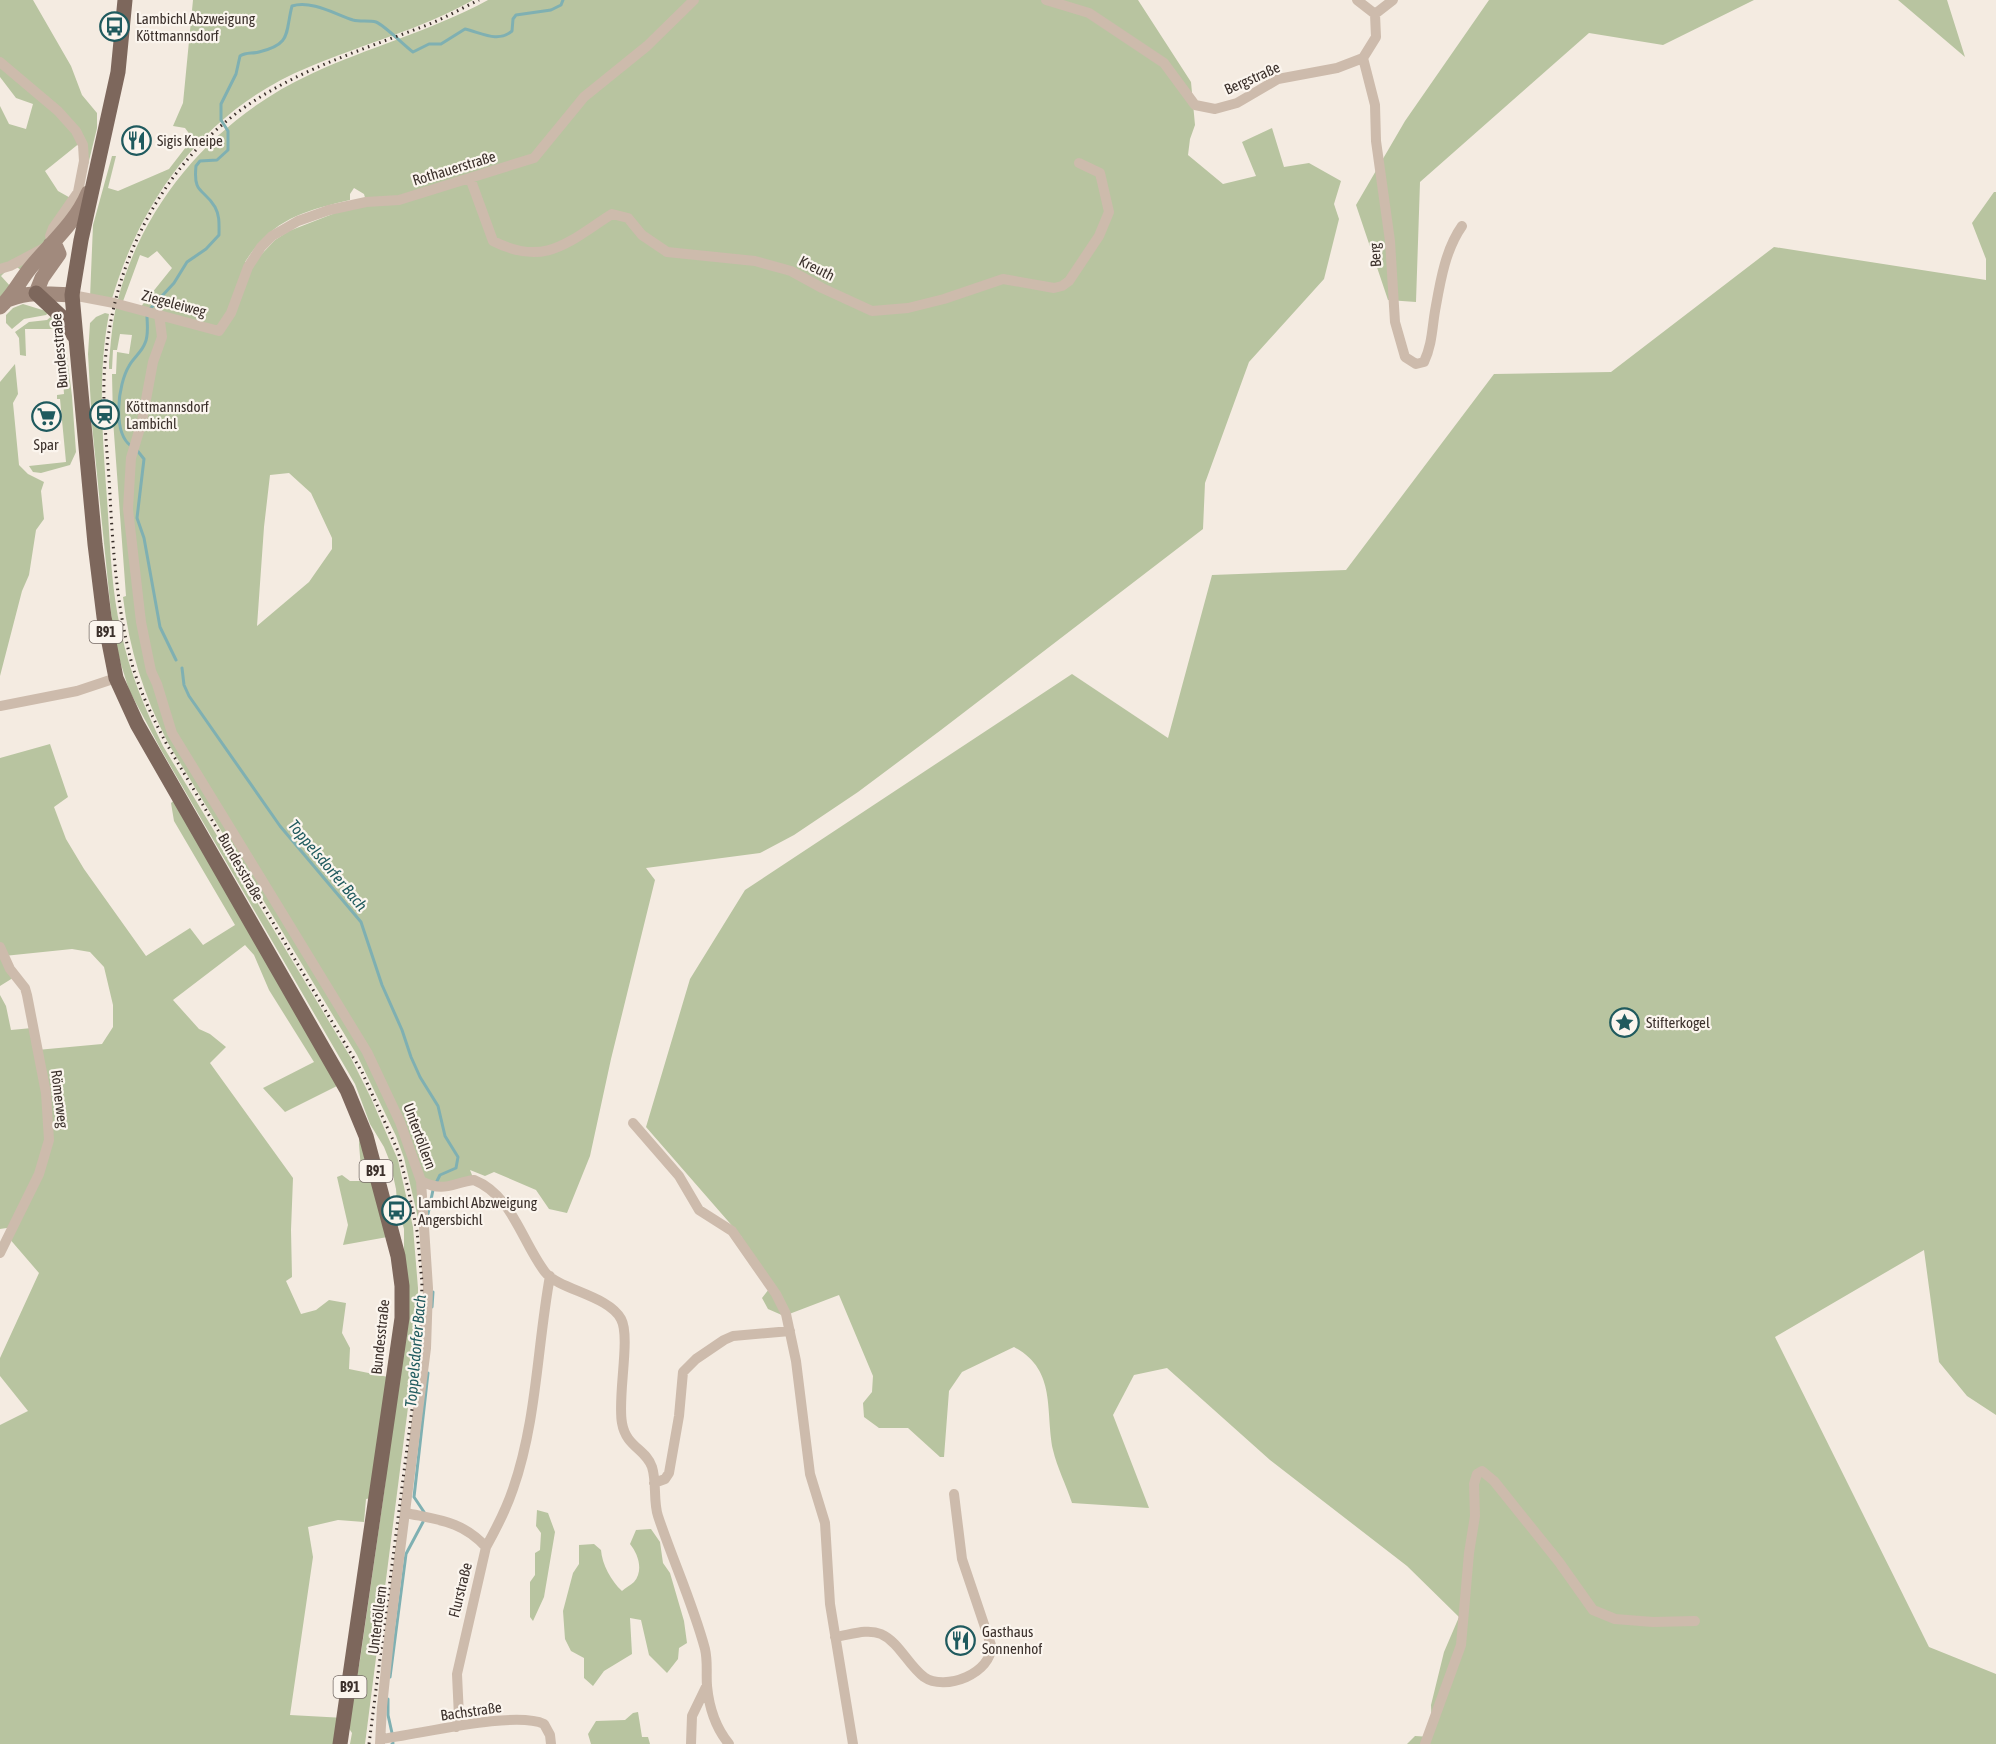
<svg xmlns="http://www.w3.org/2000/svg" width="1996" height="1744" font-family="'Asap Condensed',sans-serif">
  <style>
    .green { fill: #b8c4a0; fill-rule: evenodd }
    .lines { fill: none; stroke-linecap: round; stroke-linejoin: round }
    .stream { stroke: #7fb0b2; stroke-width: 3 }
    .minor { stroke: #cdbbac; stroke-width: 10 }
    .secondary { stroke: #a18a7d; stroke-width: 15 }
    .primary { stroke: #7d675c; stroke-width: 15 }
    .rail { stroke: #3b302b; stroke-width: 3; stroke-dasharray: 1.5 4.5; stroke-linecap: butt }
    .labels { text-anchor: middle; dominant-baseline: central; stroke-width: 4.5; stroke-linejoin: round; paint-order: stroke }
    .shield { fill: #fbf5ee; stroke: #756b66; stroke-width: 1.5 }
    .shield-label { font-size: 14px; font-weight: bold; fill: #3b302b }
    .poi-label { font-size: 15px; fill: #3b302b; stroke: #fbf5ee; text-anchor: start }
    .street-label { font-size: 15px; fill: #3b302b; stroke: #fbf5ee }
    .water-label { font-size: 16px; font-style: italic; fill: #1f5a5e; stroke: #fbf5ee }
  </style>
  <rect width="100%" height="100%" fill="#f4ebe1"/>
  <path class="green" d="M0 0H33L71 66 82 95 97 113V128L88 165 81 142 45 171 58 191 74 200 50 236 22 271 13 264 1 276 11 287 0 297V106L9 124 26 129 33 104 16 98 0 77Z
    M193 0H473C422 29 363 44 309 67 206 109 141 198 111 302L90 298 93 225 112 156H116L108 188 118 191 169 169 186 147 191 136 185 128 173 126 183 103Z
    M488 0H1138L1191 82 1195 125 1190 139 1188 155 1223 184 1256 176 1242 142 1272 128 1284 167 1309 163 1341 181 1334 204 1339 219 1324 279 1249 362 1205 483 1203 529 941 730 858 792 794 835 760 853 646 868 655 880 611 1059 590 1156 567 1213 549 1209 536 1190 494 1172 485 1176 470 1170 474 1180 451 1187 421 1181 424 1232 418 1218 404 1158 396 1136 357 1055 168 743C144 696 129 649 123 597L126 596 113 420 112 374H116L117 352 129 354 132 335 120 334 117 350H113L112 369H109V362C111 342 112 322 117 303 142 202 217 117 311 74 369 47 431 31 488 0ZM354 188 364 194 366 201 289 231 275 240 258 258 245 262C272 219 304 211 350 200V194ZM157 251 172 268 139 309 122 304 140 255 148 258ZM289 473 311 493 332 538V549L309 582 257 626 264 527 270 475Z
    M1489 0H1754L1663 45 1589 33 1420 182 1416 302 1388 300 1356 205 1405 121Z
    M1898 0H1947L1965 57Z
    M1994 192H1996V1415L1967 1396 1939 1362 1924 1250 1775 1337 1929 1647 1996 1674V1744H1407L1415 1736 1432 1737 1431 1705 1444 1652 1459 1617 1407 1566 1270 1460 1167 1368 1134 1375 1113 1415 1149 1508 1072 1503C1066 1485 1057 1467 1053 1450 1045 1410 1057 1370 1014 1347L962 1372 949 1391 944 1457H940L908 1428H879L864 1417 863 1403 872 1392 873 1376 839 1295 784 1316 768 1309 762 1298 769 1289 741 1236 646 1127 690 979 745 890 1072 674 1168 738 1212 575 1346 570 1494 374 1611 372 1774 247 1986 280V259L1972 223Z
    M23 304 49 312 46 315 24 319 12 329 6 323V315L13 308Z
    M105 313 109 314C98 371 102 429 106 486 110 534 110 584 121 631 129 671 145 709 163 746L351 1058 371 1098 398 1160 413 1227 418 1288V1329L365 1744H350L352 1733 348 1727 360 1660 385 1486 404 1254V1229L397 1202 396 1189 390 1162 384 1147 370 1124 355 1084 160 748 129 690 120 661 113 632 92 425 88 354 90 323 96 317Z
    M53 315 64 333 72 396 76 452 70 465 41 473 33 472 29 466 66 462 60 399H57V395L64 394 59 329H25L26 356 20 355 19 338 15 332 29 322 47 320Z
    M15 364 18 394 13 403 19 465 28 474 44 482 41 491 44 519 36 530 29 575 22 591 0 676V382Z
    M50 744 68 797 54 807 66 839 84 869 146 956 190 928 203 945 235 925 174 821 171 803 179 796 343 1083 285 1112 263 1088 314 1062 269 990 254 955 245 945 173 1000 199 1029 210 1034 226 1047 210 1063 293 1178 291 1230 292 1277 286 1281 301 1314 316 1310 329 1300 346 1303 342 1333 350 1348 349 1369 393 1378 377 1497 366 1499 364 1522 338 1520 308 1527 313 1557 290 1715 345 1718 340 1744H0V1425L28 1411 0 1376V1358L39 1273 8 1237 13 1227 0 1229V995L6 1006 11 1030 32 1028 37 1050 102 1044 113 1027V1005L104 967 90 952 72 949 4 956 16 976 0 986V758Z
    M360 1119 393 1236 343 1245 348 1225 337 1177 342 1175 350 1181H362L359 1144Z
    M537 1510 548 1513 555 1532 544 1597 533 1621 530 1617V1582L535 1575V1553L540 1550 541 1533 536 1526Z
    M651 1529 660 1542 663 1563 670 1573 684 1621 687 1643 679 1648 678 1659 667 1673 649 1655 641 1620 630 1618 632 1654 604 1671 593 1686 584 1678V1658L571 1651 565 1639 563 1611 573 1573 579 1564V1545L594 1544 601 1550C602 1564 611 1581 622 1591 625 1588 631 1585 634 1582 644 1570 638 1554 630 1544L636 1530Z
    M638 1712 642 1737H648L650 1744H591L588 1734 596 1721 625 1720 633 1713Z"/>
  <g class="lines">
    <path class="stream" d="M150 309 174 283 187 262 206 249 219 235C219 225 220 216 215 207 204 188 193 195 196 166L200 161 217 160 228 150V131L221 120V104L236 74 240 56C246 52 252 54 259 52 292 44 285 33 292 6 311 0 335 14 353 20 360 22 369 20 376 22 384 25 405 46 413 52L429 44H441L465 29C482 33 498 43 512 31L513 19 516 15 551 10 561 5 563 0
      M131 446C112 432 118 384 129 366 133 358 142 352 145 343 149 335 147 324 147 315
      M136 449 144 459 137 518 144 538 160 627 176 660
      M182 668 184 685 189 696 280 826 361 922 382 985 402 1030 411 1057 420 1077 438 1106 445 1136 458 1157 456 1168 440 1175 437 1181
      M428 1214 433 1190
      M432 1307 433 1292
      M424 1512 414 1497 428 1373
      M390 1677 406 1554 423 1522
      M388 1699V1715L392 1733
      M392 1744 393 1743"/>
    <path class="minor" d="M1046 0 1089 13 1164 63 1195 105 1215 109 1237 103 1278 79 1337 68 1363 58
      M1357 0 1375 14
      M1375 14 1376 37 1363 58 1375 105 1376 141 1390 241 1395 322 1405 357 1416 364 1424 362C1432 345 1432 329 1435 311 1440 283 1445 250 1462 226
      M1375 14 1393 0
      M0 62 58 111 76 131 83 145 84 161 78 192 53 228 50 236 53 242
      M470 178 493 241C546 268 569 241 612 214L628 218 642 235 667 252 755 261 791 271 822 288 872 311 908 308 944 299 1003 279 1054 288 1062 286 1069 281 1099 236 1109 212 1100 173 1079 163
      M0 269 10 266 46 247
      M72 295 114 303 219 331 231 313 248 267 261 247 272 236 298 221 329 210 366 202 399 200 534 158 584 97 647 46 694 0
      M159 314 162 337 153 362 142 421 131 458 128 509 141 622 151 671 157 684 172 733 367 1052 400 1122 421 1181 428 1288 426 1348 390 1629 382 1707 380 1744
      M0 706 77 691 116 678
      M0 947 10 969 25 988 27 995 46 1093 49 1140 39 1174 0 1253
      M633 1123 679 1176 699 1210 732 1231 776 1294 786 1314 796 1361 810 1474 825 1523 830 1604 853 1744
      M421 1181C444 1193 452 1183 474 1180 512 1195 522 1242 545 1272 559 1290 608 1295 621 1319 631 1337 617 1397 622 1423 626 1447 646 1449 652 1467 657 1483 653 1501 658 1516 673 1561 693 1604 705 1649 708 1662 706 1673 707 1686 709 1707 715 1727 729 1744
      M654 1483 665 1479 669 1473 679 1416 683 1372 696 1359 724 1340 733 1336 790 1331
      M406 1513C439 1520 462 1521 486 1547L457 1674 459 1717 456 1727
      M486 1547C496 1529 506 1510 513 1489 537 1420 537 1347 550 1276
      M835 1637C850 1635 867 1628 881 1634 899 1642 908 1665 924 1677 945 1692 993 1673 991 1645L962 1559 954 1494
      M381 1739C418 1735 514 1710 544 1724L550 1735 551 1744
      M691 1744 692 1716 707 1685
      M1425 1744 1461 1645 1469 1553 1475 1516 1474 1484 1477 1474 1482 1471 1494 1481 1559 1562 1593 1610 1615 1619 1653 1622 1695 1621"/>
    <path class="secondary" d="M36 293 42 278 59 254 56 247 50 245
      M10 299C30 291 51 294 72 295
      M0 307C13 296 20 280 31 267 51 243 76 222 88 193"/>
    <path class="primary" d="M125 0 118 72 81 240 72 295 95 544 104 617 116 678 137 724 347 1090 366 1136 398 1256 402 1286V1318L340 1744
      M36 293 66 321 74 336"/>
    <path class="rail" d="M369 1744 415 1386 421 1323 422 1282 417 1231 408 1188 398 1151 362 1072 166 743C153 718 140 692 132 664 117 609 113 551 110 495 108 457 103 418 104 380 108 277 153 176 238 112 295 70 362 50 427 25 445 18 462 8 479 0"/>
  </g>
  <defs>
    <symbol id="bus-ring" viewBox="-11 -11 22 22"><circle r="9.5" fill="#fbf5ee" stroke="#1f5a5e" stroke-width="1.5"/><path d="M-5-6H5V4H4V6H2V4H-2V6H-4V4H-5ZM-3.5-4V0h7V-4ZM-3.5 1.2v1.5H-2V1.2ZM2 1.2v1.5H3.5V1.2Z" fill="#1f5a5e"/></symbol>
    <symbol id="restaurant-ring" viewBox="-11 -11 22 22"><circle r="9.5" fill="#fbf5ee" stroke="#1f5a5e" stroke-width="1.5"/><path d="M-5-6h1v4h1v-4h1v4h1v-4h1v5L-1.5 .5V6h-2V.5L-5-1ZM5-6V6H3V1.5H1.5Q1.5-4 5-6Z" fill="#1f5a5e"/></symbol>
    <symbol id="station-ring" viewBox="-11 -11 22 22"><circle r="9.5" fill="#fbf5ee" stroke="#1f5a5e" stroke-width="1.5"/><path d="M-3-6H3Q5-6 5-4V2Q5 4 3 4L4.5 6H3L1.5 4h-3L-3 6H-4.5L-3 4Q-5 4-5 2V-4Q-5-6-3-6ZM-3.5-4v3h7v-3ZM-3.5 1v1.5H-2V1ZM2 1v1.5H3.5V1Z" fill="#1f5a5e"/></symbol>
    <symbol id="supermarket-ring" viewBox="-11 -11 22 22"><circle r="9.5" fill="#fbf5ee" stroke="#1f5a5e" stroke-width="1.5"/><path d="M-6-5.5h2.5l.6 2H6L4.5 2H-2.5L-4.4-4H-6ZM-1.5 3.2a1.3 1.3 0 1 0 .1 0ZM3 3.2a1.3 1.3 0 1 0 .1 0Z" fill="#1f5a5e"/></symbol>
    <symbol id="sight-ring" viewBox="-11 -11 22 22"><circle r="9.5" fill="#fbf5ee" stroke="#1f5a5e" stroke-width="1.5"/><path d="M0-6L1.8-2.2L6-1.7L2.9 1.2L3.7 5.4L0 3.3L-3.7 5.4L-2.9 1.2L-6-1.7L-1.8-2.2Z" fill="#1f5a5e"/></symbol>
  </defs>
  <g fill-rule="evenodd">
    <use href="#bus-ring" x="98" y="10" width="33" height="33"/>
    <use href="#restaurant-ring" x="120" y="124" width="33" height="33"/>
    <use href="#station-ring" x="88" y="398" width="33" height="33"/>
    <use href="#supermarket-ring" x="30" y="400" width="33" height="33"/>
    <use href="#sight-ring" x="1608" y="1006" width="33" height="33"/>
    <use href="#bus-ring" x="380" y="1194" width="33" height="33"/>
    <use href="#restaurant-ring" x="944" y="1624" width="33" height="33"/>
  </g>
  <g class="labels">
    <g class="shield">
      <rect x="89.5" y="621" width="33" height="22" rx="4.5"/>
      <rect x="359.5" y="1160" width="33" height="22" rx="4.5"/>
      <rect x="333.5" y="1676" width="33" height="22" rx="4.5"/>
    </g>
    <g class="shield-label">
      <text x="106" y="632">B91</text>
      <text x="376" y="1171">B91</text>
      <text x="350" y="1687">B91</text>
    </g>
    <g class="poi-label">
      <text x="136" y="18">Lambichl Abzweigung<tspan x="136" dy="17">Köttmannsdorf</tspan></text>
      <text x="157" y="140">Sigis Kneipe</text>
      <text x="126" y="406">Köttmannsdorf<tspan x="126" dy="17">Lambichl</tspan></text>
      <text x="46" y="444" text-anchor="middle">Spar</text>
      <text x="1646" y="1022">Stifterkogel</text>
      <text x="418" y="1202">Lambichl Abzweigung<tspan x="418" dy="17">Angersbichl</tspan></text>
      <text x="982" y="1631">Gasthaus<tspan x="982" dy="17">Sonnenhof</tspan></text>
    </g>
    <g class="street-label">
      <text transform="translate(1252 78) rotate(-24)">Bergstraße</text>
      <text transform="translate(454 168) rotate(-17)">Rothauerstraße</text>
      <text transform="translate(1375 255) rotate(-94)">Berg</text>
      <text transform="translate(817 268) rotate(27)">Kreuth</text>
      <text transform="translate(174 303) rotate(15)">Ziegeleiweg</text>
      <text transform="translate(59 351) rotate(-95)">Bundesstraße</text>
      <text transform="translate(241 867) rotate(60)">Bundesstraße</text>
      <text transform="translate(60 1099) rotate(83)">Römerweg</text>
      <text transform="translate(420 1136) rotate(70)">Untertöllern</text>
      <text transform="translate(380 1337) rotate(-84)">Bundesstraße</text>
      <text transform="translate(460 1590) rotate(-76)">Flurstraße</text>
      <text transform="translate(377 1620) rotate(-83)">Untertöllern</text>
      <text transform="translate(471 1711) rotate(-8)">Bachstraße</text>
    </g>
    <g class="water-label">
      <text transform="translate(328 865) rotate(50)">Toppelsdorfer Bach</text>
      <text transform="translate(415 1351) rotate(-85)">Toppelsdorfer Bach</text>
    </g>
  </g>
</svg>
